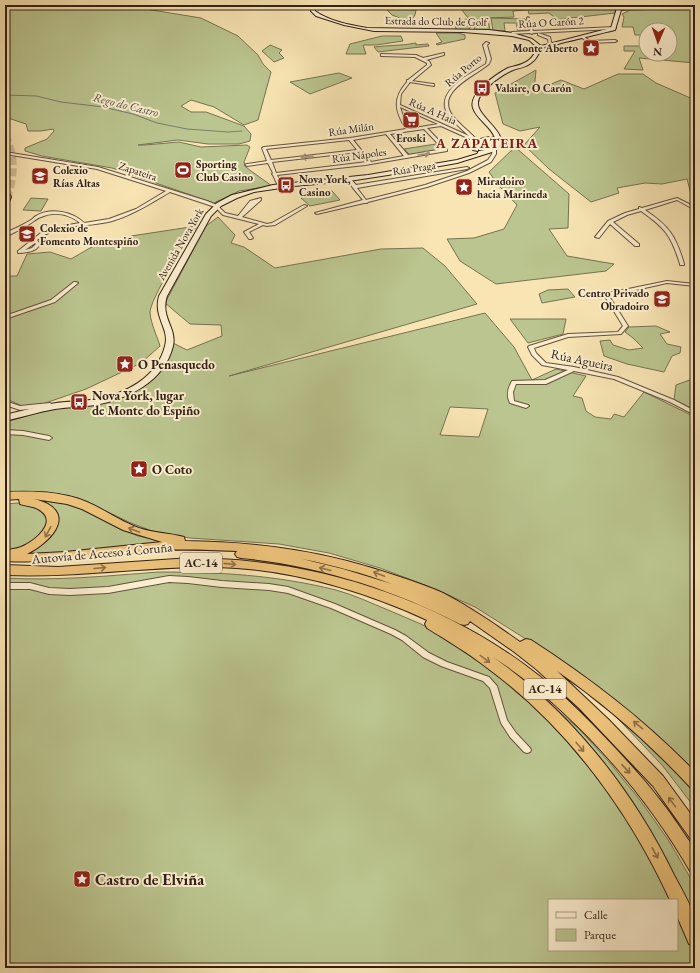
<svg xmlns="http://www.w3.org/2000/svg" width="700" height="973" font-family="'EB Garamond',serif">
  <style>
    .green { fill: #bbc58f; stroke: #767252; fill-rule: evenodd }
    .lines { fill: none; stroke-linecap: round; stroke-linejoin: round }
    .stream { stroke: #737f71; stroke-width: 1 }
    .highway-tunnel { stroke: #d1be94; stroke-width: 8; stroke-dasharray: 8 3.5; stroke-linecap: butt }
    .street-casing { stroke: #64513e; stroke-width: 2 }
    .secondary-casing { stroke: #322016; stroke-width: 2 }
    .highway-casing { stroke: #322016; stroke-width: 2 }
    .street { fill: #fbeece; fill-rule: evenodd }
    .secondary { fill: #fbeece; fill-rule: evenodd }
    .highway { fill: #ecc27a; fill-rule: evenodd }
    .oneway { stroke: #a1917b }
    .oneway2 { stroke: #8f7148 }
    .labels { text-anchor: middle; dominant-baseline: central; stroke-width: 4; stroke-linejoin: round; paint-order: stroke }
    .far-street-label { font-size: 11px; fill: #322016; stroke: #fbeece }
    .far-poi-label { font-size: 11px; font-weight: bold; fill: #322016; stroke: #fbeece; text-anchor: start }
    .far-water-label { font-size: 12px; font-style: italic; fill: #525043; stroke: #fbeece }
    .shield { fill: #fbeece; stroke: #6e5e4d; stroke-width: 1 }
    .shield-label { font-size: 12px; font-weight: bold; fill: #322016 }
    .street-label { font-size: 13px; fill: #322016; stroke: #fbeece }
    .poi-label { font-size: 13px; font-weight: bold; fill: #322016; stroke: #fbeece; text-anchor: start }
    .far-district-label { font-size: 14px; font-weight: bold; letter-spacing: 1px; fill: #7a1f14; stroke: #fbeece }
    .near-poi-label { font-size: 16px; font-weight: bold; fill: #322016; stroke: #fbeece; text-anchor: start }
  </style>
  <rect width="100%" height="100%" fill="#f9e5b4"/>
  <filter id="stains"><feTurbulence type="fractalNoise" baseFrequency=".005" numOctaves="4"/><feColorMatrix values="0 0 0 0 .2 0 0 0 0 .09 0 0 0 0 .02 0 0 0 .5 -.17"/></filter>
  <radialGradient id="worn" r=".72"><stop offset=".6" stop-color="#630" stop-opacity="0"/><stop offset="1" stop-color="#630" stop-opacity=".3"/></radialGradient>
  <path class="green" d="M5 5H121L201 18 238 36 258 55 263 64 271 72 258 120 244 125 214 107 191 100 181 106 191 112H206L244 126 251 134 250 141 239 144H208L178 140 138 145H145L179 142 201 147 247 145 250 147 244 162 246 167 251 171 272 186 239 191 214 203 112 168 42 156 25 151V148L47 139 54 131 53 129 41 131H28L26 124 5 117Z
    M458 5H664L615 8V13L554 20V17L549 13 529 14 528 10 513 11 514 17 488 18 490 31H475L474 25 466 31 456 30 455 22 466 19 472 23Z
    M673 5H695V63L639 58 643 70 624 69 635 51H624V46H646V54H670V30H646V42L642 35H635L633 27H622L624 17 622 14 630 10 668 9Z
    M386 9 416 10 415 15 410 22 392 15Z
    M491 18 525 19 530 31H518L516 23H504L505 31H493Z
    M436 33H458L465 35V39L437 45 436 44 442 42Z
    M382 36H401L403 41 376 45H363L366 54H346L350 44Z
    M416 43V45L428 44 429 46 378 52 374 47C388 45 402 46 416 43Z
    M270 45 282 50 279 53 284 58 274 62 262 51Z
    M536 70 534 91 561 80 584 89 618 74H643L656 83 695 100V200L692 198 687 179 662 184 645 183 617 188 619 193 591 202 549 169 524 145 540 127 520 131 503 124 495 93Z
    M339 73 352 78 310 94 290 82Z
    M436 144 442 150 410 155 404 149Z
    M515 147 569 194 568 228 549 229 567 256 614 264 606 271 496 284 460 261 447 239 474 238 504 229 517 205 498 185 489 172Z
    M332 191 340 200 310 206 301 198Z
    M31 198 48 199 41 211 23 210Z
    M218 217 235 235 231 243 244 247 275 268 381 249 423 248 445 266 477 304 229 376 485 313 514 347 532 380 556 369 586 376 573 396 582 398 586 411 595 417 611 419 614 414 624 417 644 392 695 417V776L529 641 475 607 430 587 380 568 329 553 279 544 190 538 157 533 131 523 78 498 58 494 36 492H5V422C26 416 46 410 67 406 102 401 140 400 163 368 168 361 170 351 173 343L187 350 222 336 221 325 190 324 165 303 206 226ZM450 407 488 409 479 437 440 435Z
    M197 226C188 237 149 301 150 313 151 324 157 336 160 346L141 363 86 389 28 409 5 398V276H17L27 254 50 252 71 259 97 244 120 242 131 236Z
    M568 289 575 297 542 303 539 294 548 290Z
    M510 319H566L563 334 528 343Z
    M656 326 670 332 660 334 667 344 681 347 680 353 672 356 664 372 627 364 604 356 600 341 610 340 613 345 629 350 643 348 633 338 625 332 629 327Z
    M695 378V410L674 400 676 385Z
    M35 498 59 501 85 510 118 528 138 536 175 544 13 556C39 547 49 547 56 519L26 499Z
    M17 503 29 504 44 510 49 523 34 543 14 550 5 551V504Z
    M158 572C220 572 275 575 336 590 354 595 371 603 388 610 399 615 410 619 421 624 513 673 585 752 640 839 652 859 662 880 672 900H549V950H677V910L695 953V968H5V578C56 581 107 576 158 572Z
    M522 679 579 729 609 762 640 800 669 841 695 886V925L653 840Z
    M604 704 695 788V808L662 765Z"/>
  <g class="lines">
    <path class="stream" d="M5 95 36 96 61 102 103 107 133 114 157 123 187 129 228 132 242 131"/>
    <path class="highway-tunnel" d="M5 135C15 156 15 175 7 197"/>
    <defs>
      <path id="street" d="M528 17 529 18 533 31 614 27 616 28 614 29 533 33 532 34 530 33 511 34 512 32 530 31 527 18Z
        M538 33 550 37 552 46 549 45 548 39 538 35Z
        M583 36 590 41 615 40 617 41 615 42 589 43 582 38Z
        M486 42 489 43 487 45 491 59 489 64C475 76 434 92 453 116 460 125 469 131 477 140L476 141H474L472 139H470L441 126 427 128 447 149V151L365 165 277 175 282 186 280 187 278 186 273 175 272 174 273 173 268 163 247 166 245 165 247 164 267 161 262 148 264 147 350 138 406 129C395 111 392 99 407 82V80H408L427 65V63L415 57 381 56V54H382L416 55 423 58 444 53V55L426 60 429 61 431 65 412 81 433 84H434V86L410 82 401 94 400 105 469 136C462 129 454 123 449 116 432 92 470 74 486 64L487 59 483 45ZM400 107 438 124 409 129 404 119ZM424 129 443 149 408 155 390 134ZM386 134 404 156 371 162 353 140ZM349 140 357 150 271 160 266 149ZM359 152 367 162 276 173 272 162Z
        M493 148 496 149V154L491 162 469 173 427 187 368 202 367 203H364L317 214 315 213 363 200 353 188 347 179 348 178H350L356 185 467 167 469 168 467 169 357 188 366 200 425 185 467 171 488 160 492 154Z
        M5 152 98 167 207 201 217 205 225 213 238 216 250 201 261 198V200L242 217 267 224 272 223 304 205 307 206 275 225 267 226 263 225 249 232 253 238 251 239H249L244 232 259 224 223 215 215 207 170 192C151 203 133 215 112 221 86 228 60 222 37 240L40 244C36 252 28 252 20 253H18V251L42 232 57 227 80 223C70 214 54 211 41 217 37 218 33 222 28 225 22 229 15 232 9 235L5 234V233C14 229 23 225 31 220 33 219 34 217 36 216 51 207 73 212 84 223L109 219 136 209 166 191 97 169 5 154ZM35 243 36 244 32 248 25 250Z
        M677 198 695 207V210L677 200 645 210C669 226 676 236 684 264V265H680V264C671 235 665 228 641 211L627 215 613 222 639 244V246H635L610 224 599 238 595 237 608 221 625 213 639 209V207L642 208Z
        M667 281 695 284V286L667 283 609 296 628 326 621 334 568 337 534 348 536 353 546 363 574 367 618 377 674 400 695 411V415L670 402 614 379 574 371 546 384H516L513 392 514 401 528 405 529 406 526 408 510 403C506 395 508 388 512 381L545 380 568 370 542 365 532 355 528 347 529 346 568 334 618 332 623 326 604 295V294Z
        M74 282H76L78 283 55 302 5 319V316L51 300Z
        M5 401 20 406 50 403 53 405 50 407 20 410 5 405Z
        M5 430 23 431 49 436 52 438 49 440 23 435 5 434Z
        M169 576 188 577 222 581 269 584 288 587 335 604 395 630 406 636 429 653 447 662 489 677 497 686 507 720 516 733 530 748 531 750 530 752 527 753 524 752 510 737 501 723 490 688 483 681 441 666 423 657 402 640 391 634 331 608 288 593 269 590 222 587 188 583 169 582 108 593 70 595 49 594 30 589H5V583H30L49 588 70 589 108 587Z"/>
      <path id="secondary" d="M311 5H315V11C329 21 350 25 367 28L489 30 513 33 532 39 541 46 611 28 617 8 668 5 621 10 615 30C597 34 579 39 561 43 556 45 548 45 543 48 539 51 537 59 532 62 527 67 519 68 513 70 503 74 478 91 478 103 477 119 519 138 492 152L457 163 388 175 349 181 294 186 254 192 237 198 221 206 211 216 167 296C160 318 177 327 173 346 164 382 128 399 95 405 82 407 68 407 55 409 38 412 22 417 5 421V415C22 411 39 406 56 403 69 401 82 402 96 399 125 394 157 378 165 346 170 328 153 318 159 296L206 214 217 203 232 195 273 185 368 175 457 160 477 154 479 151 490 149 495 143 487 140 478 145V151L473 150 472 145C479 138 486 136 495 138 491 126 477 120 473 108 468 93 497 74 508 68 515 66 523 65 529 60 533 57 535 52 538 48L529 40 512 36 463 32 374 31 344 25 316 16 311 11Z"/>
      <path id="highway" d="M5 195H10L11 197 8 204H5Z
        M5 492C33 491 61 491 87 502 105 510 120 521 139 528 154 533 169 533 184 537L185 541C261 542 329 552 400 577 415 582 430 587 443 593 470 607 496 625 520 642L526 639 531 640C590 678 646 721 695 772V789L690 787C649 743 606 705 557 671L609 720 663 776 695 820V840L690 838 653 786 579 708 536 669 513 651 470 621 468 624 464 625 460 624C393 589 316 565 241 558L237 557 235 554 237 551C212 550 188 549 163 550 110 554 59 564 5 561V551C10 549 16 549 21 547 35 541 60 521 38 509 33 506 26 506 20 504L19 499 5 500ZM34 499 67 504 82 509 123 530 162 542 65 552 27 554C55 540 78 510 34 499ZM302 559C333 565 363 573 392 584L343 569Z
        M191 558C310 559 429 595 525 665 566 695 601 732 635 770 653 790 670 812 685 835 688 840 694 846 695 851 697 858 695 867 695 874L690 871C644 791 570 707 493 657 570 711 633 790 674 875 681 888 691 905 695 919 697 927 695 938 695 946L689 944 677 916V900H670C629 811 568 728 490 670 470 654 448 641 427 628L425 624 427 620C361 590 290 569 217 567 146 566 76 578 5 575V565L58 567Z"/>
    </defs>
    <use href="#street" class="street-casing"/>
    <use href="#secondary" class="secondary-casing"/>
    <use href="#highway" class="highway-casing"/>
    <use href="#street" class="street"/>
    <use href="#secondary" class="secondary"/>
    <use href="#highway" class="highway"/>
  </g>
  <defs><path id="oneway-shaft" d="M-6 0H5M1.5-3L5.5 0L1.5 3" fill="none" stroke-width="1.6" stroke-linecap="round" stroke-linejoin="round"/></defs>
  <g class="oneway">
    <use href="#oneway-shaft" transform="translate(424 154) rotate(-9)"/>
    <use href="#oneway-shaft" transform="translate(307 157) rotate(174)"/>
  </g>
  <g class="oneway2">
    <use href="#oneway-shaft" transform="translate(134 530) rotate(-159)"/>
    <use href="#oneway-shaft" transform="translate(48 532) rotate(118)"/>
    <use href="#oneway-shaft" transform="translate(230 564) rotate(6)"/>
    <use href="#oneway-shaft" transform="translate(100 568) rotate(-5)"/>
    <use href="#oneway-shaft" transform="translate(325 569) rotate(-166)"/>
    <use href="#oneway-shaft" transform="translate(379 574) rotate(-159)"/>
    <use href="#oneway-shaft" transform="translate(485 659) rotate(36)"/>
    <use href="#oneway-shaft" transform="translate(638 725) rotate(-140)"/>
    <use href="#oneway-shaft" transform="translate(580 747) rotate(49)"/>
    <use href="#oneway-shaft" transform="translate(626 769) rotate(47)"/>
    <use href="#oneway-shaft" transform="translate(672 802) rotate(-126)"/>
    <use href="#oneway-shaft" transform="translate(655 853) rotate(61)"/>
  </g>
  <defs>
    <symbol id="sight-square" viewBox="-11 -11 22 22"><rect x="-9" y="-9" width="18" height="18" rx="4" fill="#8f2418" stroke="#fbeece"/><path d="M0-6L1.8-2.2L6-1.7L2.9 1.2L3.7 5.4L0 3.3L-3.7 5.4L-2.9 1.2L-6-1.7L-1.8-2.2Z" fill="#fff"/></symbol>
    <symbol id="bus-square" viewBox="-11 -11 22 22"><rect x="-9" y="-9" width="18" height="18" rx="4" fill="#8f2418" stroke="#fbeece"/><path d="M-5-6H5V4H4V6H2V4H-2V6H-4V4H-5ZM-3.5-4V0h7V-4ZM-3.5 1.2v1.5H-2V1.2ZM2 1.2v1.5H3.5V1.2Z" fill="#fff"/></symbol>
    <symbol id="supermarket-square" viewBox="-11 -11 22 22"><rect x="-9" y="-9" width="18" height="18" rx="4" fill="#8f2418" stroke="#fbeece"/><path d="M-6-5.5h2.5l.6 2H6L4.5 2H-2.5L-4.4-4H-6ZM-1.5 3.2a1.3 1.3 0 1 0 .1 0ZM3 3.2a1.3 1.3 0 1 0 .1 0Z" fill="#fff"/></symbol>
    <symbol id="stadium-square" viewBox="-11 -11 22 22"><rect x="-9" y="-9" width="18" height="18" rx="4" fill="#8f2418" stroke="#fbeece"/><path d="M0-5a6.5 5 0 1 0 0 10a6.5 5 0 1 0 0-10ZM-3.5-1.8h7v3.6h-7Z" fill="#fff"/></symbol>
    <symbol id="school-square" viewBox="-11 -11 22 22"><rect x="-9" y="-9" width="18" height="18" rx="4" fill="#8f2418" stroke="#fbeece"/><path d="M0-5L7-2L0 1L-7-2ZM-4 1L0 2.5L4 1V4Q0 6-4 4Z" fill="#fff"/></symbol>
    <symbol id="university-square" viewBox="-11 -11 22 22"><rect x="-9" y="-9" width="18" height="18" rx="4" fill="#8f2418" stroke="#fbeece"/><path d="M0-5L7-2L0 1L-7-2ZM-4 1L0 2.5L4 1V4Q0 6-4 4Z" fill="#fff"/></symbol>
  </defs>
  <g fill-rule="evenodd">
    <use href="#sight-square" x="581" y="38" width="20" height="20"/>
    <use href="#bus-square" x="472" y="78" width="20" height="20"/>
    <use href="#supermarket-square" x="401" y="110" width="20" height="20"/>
    <use href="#stadium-square" x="173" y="160" width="20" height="20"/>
    <use href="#school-square" x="30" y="166" width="20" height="20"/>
    <use href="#bus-square" x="276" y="175" width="20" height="20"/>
    <use href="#sight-square" x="454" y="177" width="20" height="20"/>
    <use href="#school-square" x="17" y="224" width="20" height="20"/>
    <use href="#university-square" x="652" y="289" width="20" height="20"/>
    <use href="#sight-square" x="115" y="354" width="20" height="20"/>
    <use href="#bus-square" x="69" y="392" width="20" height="20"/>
    <use href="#sight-square" x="129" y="459" width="20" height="20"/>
    <use href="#sight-square" x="72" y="869" width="20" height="20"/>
  </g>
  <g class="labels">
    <g class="far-street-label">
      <text transform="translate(436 21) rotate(1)">Estrada do Club de Golf</text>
      <text transform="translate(551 22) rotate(-3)">Rúa O Carón 2</text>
      <text transform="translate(463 70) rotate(-40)">Rúa Porto</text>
      <text transform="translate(433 111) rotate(24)">Rúa A Haia</text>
      <text transform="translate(351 129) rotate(-8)">Rúa Milán</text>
      <text transform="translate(359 155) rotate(-8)">Rúa Nápoles</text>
      <text transform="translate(414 168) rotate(-9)">Rúa Praga</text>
      <text transform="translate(138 171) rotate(18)">Zapateira</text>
      <text transform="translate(180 244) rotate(-60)">Avenida Nova York</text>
    </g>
    <g class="far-poi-label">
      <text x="578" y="48" text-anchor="end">Monte Aberto</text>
      <text x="495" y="88">Valaire, O Carón</text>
      <text x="411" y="138" text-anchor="middle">Eroski</text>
      <text x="196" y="164">Sporting<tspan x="196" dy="13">Club Casino</tspan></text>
      <text x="53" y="170">Colexio<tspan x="53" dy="13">Rías Altas</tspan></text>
      <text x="299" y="179">Nova York,<tspan x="299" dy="13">Casino</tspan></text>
      <text x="477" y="181">Miradoiro<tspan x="477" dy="13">hacia Marineda</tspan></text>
      <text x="40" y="228">Colexio de<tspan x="40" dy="13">Fomento Montespiño</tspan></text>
      <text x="649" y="293" text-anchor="end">Centro Privado<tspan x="649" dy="13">Obradoiro</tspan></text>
    </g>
    <g class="far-water-label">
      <text transform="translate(126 105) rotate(14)">Rego do Castro</text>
    </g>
    <g class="shield">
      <rect x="180" y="553" width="42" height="20" rx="3"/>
      <rect x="524" y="679" width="42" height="20" rx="3"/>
    </g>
    <g class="shield-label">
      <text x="201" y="563">AC-14</text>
      <text x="545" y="689">AC-14</text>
    </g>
    <g class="street-label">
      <text transform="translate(582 360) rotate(12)">Rúa Agueira</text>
      <text transform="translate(102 553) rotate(-5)">Autovía de Acceso á Coruña</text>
    </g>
    <g class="poi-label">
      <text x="138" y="364">O Penasquedo</text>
      <text x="92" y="395">Nova York, lugar<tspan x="92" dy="15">de Monte do Espiño</tspan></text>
      <text x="152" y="469">O Coto</text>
    </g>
    <g class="far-district-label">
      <text x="487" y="143">A ZAPATEIRA</text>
    </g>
    <g class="near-poi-label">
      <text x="95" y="879">Castro de Elviña</text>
    </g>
  </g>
  <rect width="700" height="973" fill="none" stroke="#f9e5b4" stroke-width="20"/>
  <rect x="6" y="6" width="688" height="961" fill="none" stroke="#322016" stroke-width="2"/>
  <rect x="10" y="10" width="680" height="953" fill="none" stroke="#322016"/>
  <rect x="548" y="899" width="130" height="52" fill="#fbeece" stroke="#ab9c84"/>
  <rect x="556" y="912" width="20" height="6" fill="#fbeece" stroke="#ab9c84"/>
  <text x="584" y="919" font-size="12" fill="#322016">Calle</text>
  <rect x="556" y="929" width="20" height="12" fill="#bbc58f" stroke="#ab9c84"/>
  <text x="584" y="939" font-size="12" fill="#322016">Parque</text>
  <g transform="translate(658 42) rotate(182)"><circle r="19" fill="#fbeece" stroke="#ab9c84"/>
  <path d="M0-3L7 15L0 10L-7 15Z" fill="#8f2418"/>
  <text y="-6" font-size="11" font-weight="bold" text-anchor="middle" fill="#322016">N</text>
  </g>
  <rect width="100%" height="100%" filter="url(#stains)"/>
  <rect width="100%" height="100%" fill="url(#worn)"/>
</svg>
